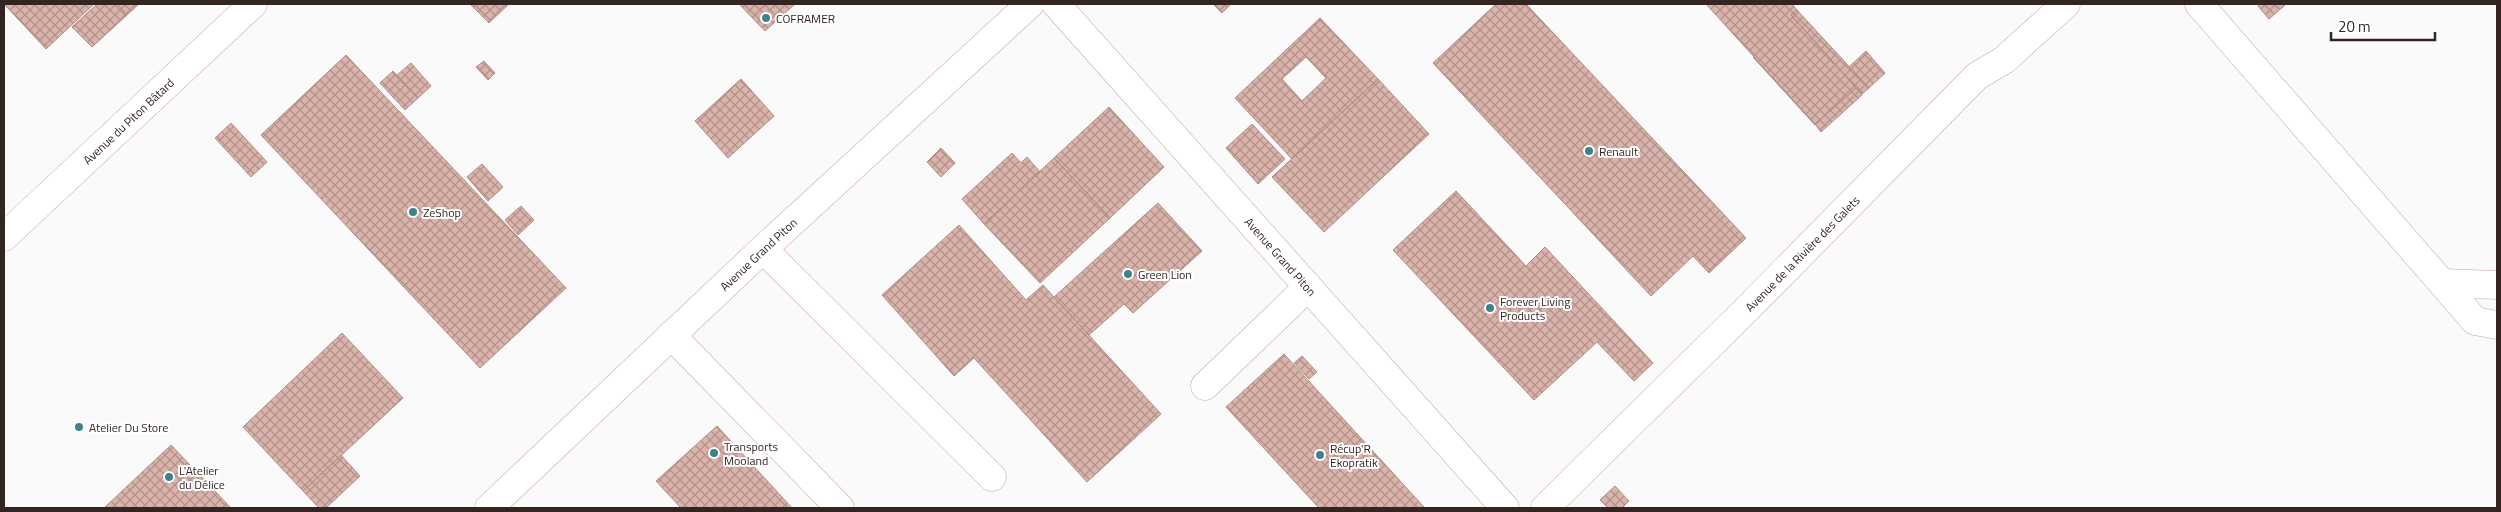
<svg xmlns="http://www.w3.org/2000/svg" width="2501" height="512" font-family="'Titillium Web',sans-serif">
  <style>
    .building { fill: url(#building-cross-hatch); stroke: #b18c84; fill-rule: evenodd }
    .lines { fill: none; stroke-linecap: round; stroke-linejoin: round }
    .minor-casing { stroke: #caa49c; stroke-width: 29 }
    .minor { stroke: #fff; stroke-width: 28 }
    .poi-dot { fill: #3b8389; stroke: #fff; stroke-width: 2 }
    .labels { text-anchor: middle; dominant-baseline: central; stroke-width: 4; stroke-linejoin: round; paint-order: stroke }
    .poi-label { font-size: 12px; fill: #342522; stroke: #fff; text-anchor: start }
    .street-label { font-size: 12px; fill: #342522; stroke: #fff }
  </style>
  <defs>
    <pattern id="building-cross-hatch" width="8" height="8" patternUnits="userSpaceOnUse" patternTransform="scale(1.25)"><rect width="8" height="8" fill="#dab3ab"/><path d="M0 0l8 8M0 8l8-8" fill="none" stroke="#b2918b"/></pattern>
  </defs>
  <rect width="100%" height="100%" fill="#fafafa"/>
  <path class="building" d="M4 4H94L46 49Z
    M97 4H117L127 15 92 47 72 27Z
    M117 4H139L127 15Z
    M470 4H509L489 23Z
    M739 4H795L765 31Z
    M1213 4H1231L1222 13Z
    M1496 4H1526L1746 238 1709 273 1693 256 1651 296 1433 63Z
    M1706 4H1792L1797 10 1791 15 1856 88 1815 124Z
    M2260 4H2284L2285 5 2269 19 2258 6Z
    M1797 10 1869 88 1862 94 1791 15Z
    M1320 18 1378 79 1292 159 1235 98ZM1306 57 1326 78 1302 101 1282 79Z
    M1866 51 1885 73 1869 88 1849 67Z
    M346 55 566 288 480 368 261 135Z
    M1753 57 1815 124V125Z
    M484 61 495 73 488 80 476 67Z
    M411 63 431 86 418 98 397 75Z
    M393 71 418 98 405 110 380 83Z
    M741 79 774 116 728 158 695 121Z
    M1378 79 1429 134 1324 232 1272 177Z
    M1856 88 1862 95 1821 132 1815 124Z
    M1109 107 1164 167 1110 218 1054 158Z
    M231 123 267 162 251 177 215 138Z
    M1252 124 1285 159 1258 184 1226 148Z
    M941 148 955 163 941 177 927 162Z
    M1012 153 1021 163 1027 157 1040 172 984 224 962 199Z
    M1054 158 1110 218 1040 283 984 224Z
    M482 164 503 187 488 201 467 177Z
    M1456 191 1526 266 1545 247 1653 363 1634 381 1597 342 1534 400 1393 250Z
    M1158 203 1202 251 1133 313 1124 304 1089 335 1054 297Z
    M521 206 534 220 518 235 505 220Z
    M959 225 1026 300 1043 285 1161 414 1087 482 974 358 954 376 882 295Z
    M342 333 403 398 303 491 243 427Z
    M1284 354 1424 507 1423 508H1319L1226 407Z
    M1302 356 1317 372 1309 379 1294 363Z
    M717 426 792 508H681L656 481Z
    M171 445 231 508H104Z
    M341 455 360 476 326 508H319L303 491Z
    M1615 486 1629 501 1622 508H1608L1600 500Z"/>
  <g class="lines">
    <defs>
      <g id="minor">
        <path id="s1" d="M1056 4 1505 508"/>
        <path d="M2199 4 2475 321 2497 325"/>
        <path id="s2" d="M4 237 253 4"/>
        <path d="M763 249 992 477"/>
        <path d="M2442 283 2497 285"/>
        <path d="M671 335 840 508"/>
        <path d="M1205 386 1308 287"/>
        <path id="s3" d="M489 508 763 249 1030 4"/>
        <path id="s4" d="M1545 508 1745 311 1977 76 2004 60 2066 4"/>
      </g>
    </defs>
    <use href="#minor" class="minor-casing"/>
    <use href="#minor" class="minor"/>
  </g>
  <g class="poi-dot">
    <circle cx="766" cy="18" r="5"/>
    <circle cx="1589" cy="151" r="5"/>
    <circle cx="413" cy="212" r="5"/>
    <circle cx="1128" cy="274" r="5"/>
    <circle cx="1490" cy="308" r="5"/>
    <circle cx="79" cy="427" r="5"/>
    <circle cx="714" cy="453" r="5"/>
    <circle cx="1320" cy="455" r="5"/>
    <circle cx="169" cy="477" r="5"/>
  </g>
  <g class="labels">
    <g class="poi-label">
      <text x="776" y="18">COFRAMER</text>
      <text x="1599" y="151">Renault</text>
      <text x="423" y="212">ZeShop</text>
      <text x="1138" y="274">Green Lion</text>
      <text x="1500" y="301">Forever Living<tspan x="1500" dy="14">Products</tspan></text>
      <text x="89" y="427">Atelier Du Store</text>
      <text x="724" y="446">Transports<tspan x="724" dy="14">Mooland</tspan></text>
      <text x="1330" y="448">Récup'R<tspan x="1330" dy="14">Ekopratik</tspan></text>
      <text x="179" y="470">L'Atelier<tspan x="179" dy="14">du Délice</tspan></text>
    </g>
    <g class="street-label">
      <text stroke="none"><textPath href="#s2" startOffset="170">Avenue du Piton Bâtard</textPath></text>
      <text stroke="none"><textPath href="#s4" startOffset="362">Avenue de la Rivière des Galets</textPath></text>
      <text stroke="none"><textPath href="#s3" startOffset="370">Avenue Grand Piton</textPath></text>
      <text stroke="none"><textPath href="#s1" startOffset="338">Avenue Grand Piton</textPath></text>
    </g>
  </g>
  <rect width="2501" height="512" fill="none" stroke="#342522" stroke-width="10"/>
  <path d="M2331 32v8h104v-8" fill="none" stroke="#342522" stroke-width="2.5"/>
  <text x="2338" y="32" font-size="15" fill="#342522" stroke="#ffffff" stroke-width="4" paint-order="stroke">20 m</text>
</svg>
